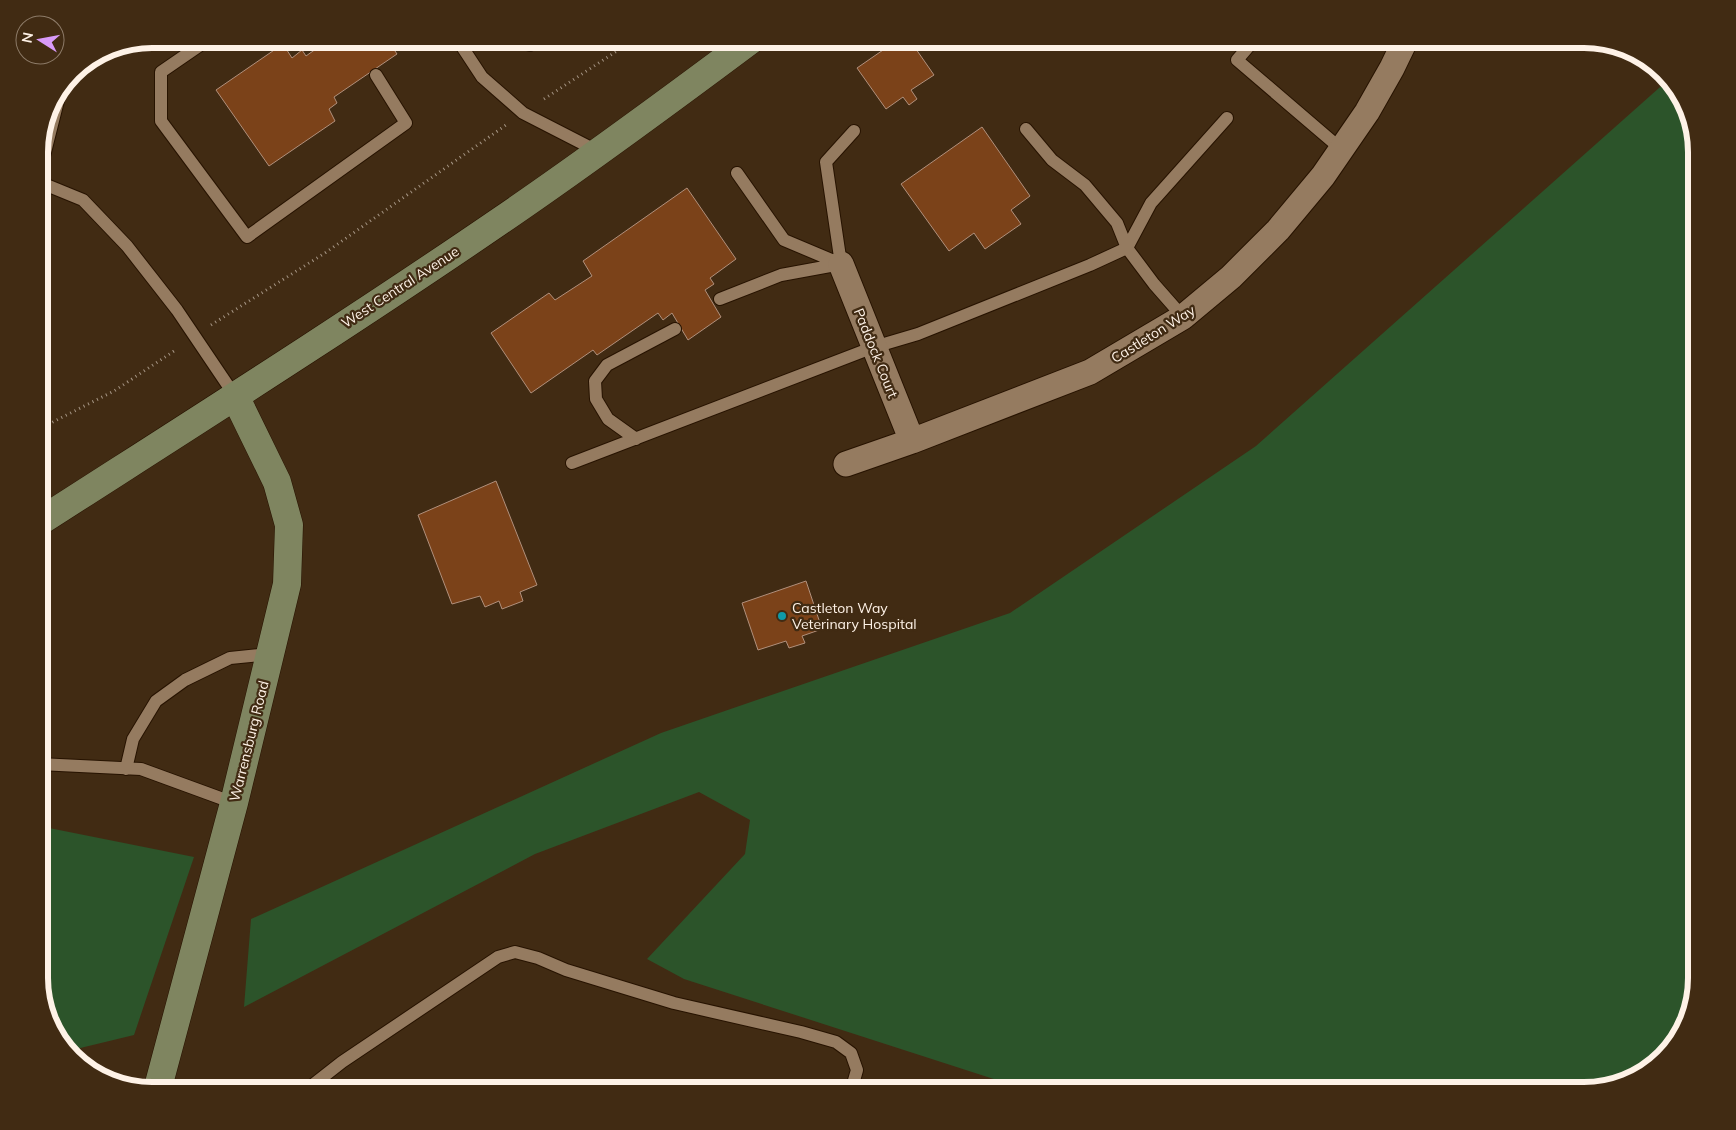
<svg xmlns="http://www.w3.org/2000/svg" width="1736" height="1130" font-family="Mulish,sans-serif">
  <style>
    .green { fill: #2c542a }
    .building { fill: #7b4219; stroke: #b1907c }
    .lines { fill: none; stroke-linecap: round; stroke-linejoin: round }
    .lane-casing { stroke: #271300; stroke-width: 14 }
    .street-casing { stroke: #271300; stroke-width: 27 }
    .secondary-casing { stroke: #271300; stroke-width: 29 }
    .path { stroke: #a69685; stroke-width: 3; stroke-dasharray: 1 4; stroke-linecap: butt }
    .lane { stroke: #957b60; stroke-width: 12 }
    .street { stroke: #957b60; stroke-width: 25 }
    .secondary { stroke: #7f8560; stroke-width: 28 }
    .culture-dot { fill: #0f9aa8; stroke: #412b13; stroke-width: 2 }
    .labels { text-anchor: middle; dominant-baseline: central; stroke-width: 4.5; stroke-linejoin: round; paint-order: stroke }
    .street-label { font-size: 14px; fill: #fef2e7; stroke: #412b13 }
    .poi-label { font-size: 14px; fill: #fef2e7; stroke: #412b13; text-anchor: start }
    .rim { fill: none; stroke: #fef2e7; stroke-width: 6 }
  </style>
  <rect width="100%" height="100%" fill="#412b13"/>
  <path class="green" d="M1668 80 1682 95 1697 151V979L1678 1041 1641 1076 1585 1091H1040L1003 1082 684 979 647 959 745 854 750 820 699 792 535 854 244 1007 251 919 661 733 1010 613 1256 446Z
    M39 826 194 857 134 1035 68 1051 54 1035 39 986Z"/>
  <path class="building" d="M330 39H387L397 54 334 97 337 103 329 109 335 121 269 166 216 90 283 44 292 58 302 50 306 56Z
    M899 39H909L934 75 911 90 917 99 909 105 903 97 886 109 857 68Z
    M982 127 1030 196 1011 210 1021 224 985 249 974 233 949 251 901 184Z
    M687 188 736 259 710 278 714 284 705 290 721 317 688 340 672 313 663 320 658 313 597 355 593 350 531 393 491 333 549 293 555 300 592 276 583 261Z
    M496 481 537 585 520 592 523 601 502 609 499 601 485 607 480 596 452 604 418 515Z
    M806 581 822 629 802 636 805 643 789 648 786 641 758 650 742 603Z"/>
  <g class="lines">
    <defs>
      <path id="lane" d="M209 39 161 72V121L247 237 406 123 376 75
        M457 39 482 77 523 113 599 152
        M526 39 530 45 538 39
        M1255 39 1237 60 1341 149
        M1026 129 1052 160 1085 185 1117 223 1127 248 1154 284 1183 317
        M737 173 784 240 841 264
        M39 176 62 85
        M39 182 83 200 127 246 177 310 235 396
        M841 264 826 162 854 131
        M720 299 781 275 841 264
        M636 439 608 419 596 399 595 381 607 365 675 329
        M572 463 874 347 918 334 1090 265 1127 248 1151 203 1227 118
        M39 764 141 769 234 803
        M126 769 133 739 156 701 185 680 230 658 270 654
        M305 1091 342 1062 498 957 515 952 538 958 566 970 674 1003 801 1032 836 1042 851 1053 857 1070 851 1091"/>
      <path id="street" d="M841 264 912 441
        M846 464 912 441 1090 372 1183 317 1231 277 1278 230 1323 176 1367 112 1392 68 1406 39"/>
      <path id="secondary" d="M39 522C193 423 348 325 500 221 585 163 669 101 752 39
        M157 1091 234 803 287 584 289 525 277 482 235 396"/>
    </defs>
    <use href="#lane" class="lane-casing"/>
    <use href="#street" class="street-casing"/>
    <use href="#secondary" class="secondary-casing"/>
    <path class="path" d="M544 99 635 39
      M211 325 325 253 506 125
      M39 429 114 391 177 349"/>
    <use href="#lane" class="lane"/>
    <use href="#street" class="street"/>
    <use href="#secondary" class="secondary"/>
  </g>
  <circle class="culture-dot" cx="782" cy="616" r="5"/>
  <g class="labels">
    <g class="street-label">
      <text transform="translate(400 287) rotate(-33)">West Central Avenue</text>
      <text transform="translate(1153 334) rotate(-32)">Castleton Way</text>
      <text transform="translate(876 353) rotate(68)">Paddock Court</text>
      <text transform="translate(249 741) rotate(-76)">Warrensburg Road</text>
    </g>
    <g class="poi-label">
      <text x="792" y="608">Castleton Way<tspan x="792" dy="16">Veterinary Hospital</tspan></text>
    </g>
  </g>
  <path d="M0 0H1736V1130H0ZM152 48H1584A104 104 0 0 1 1688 152V978A104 104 0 0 1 1584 1082H152A104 104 0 0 1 48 978V152A104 104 0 0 1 152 48Z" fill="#412b13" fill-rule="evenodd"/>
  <path class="rim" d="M152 48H1584A104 104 0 0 1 1688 152V978A104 104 0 0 1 1584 1082H152A104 104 0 0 1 48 978V152A104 104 0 0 1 152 48Z"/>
  <g transform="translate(40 40) rotate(281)"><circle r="24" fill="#412b13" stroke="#8d7b68"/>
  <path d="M0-4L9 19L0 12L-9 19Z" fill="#d89af8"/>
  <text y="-8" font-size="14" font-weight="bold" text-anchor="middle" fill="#fef2e7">N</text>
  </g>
</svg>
